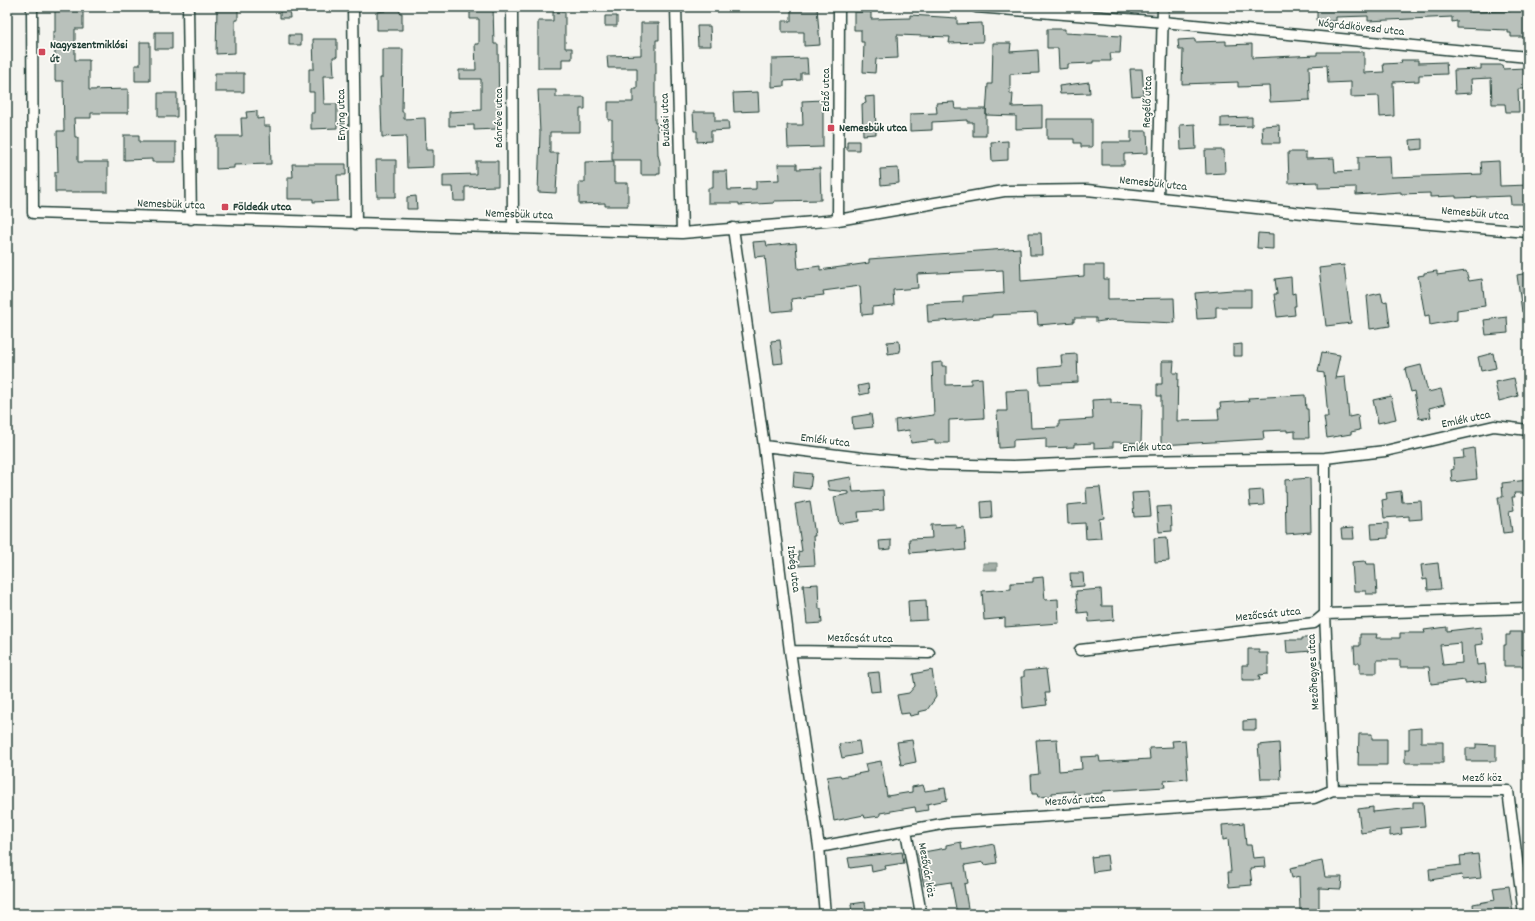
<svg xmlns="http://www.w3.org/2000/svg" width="1535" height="921" font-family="Dekko,sans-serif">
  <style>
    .water { fill: #a3aea7; stroke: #6e8179 }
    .building { fill: #b9c1bb; stroke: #1f3d34; fill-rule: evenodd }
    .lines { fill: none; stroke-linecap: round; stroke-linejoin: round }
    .street-casing { stroke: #1f3d34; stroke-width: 13 }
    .street { stroke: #fdfcf7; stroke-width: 10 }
    .poi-dot { fill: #d1495b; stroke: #fdfcf7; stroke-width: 1.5 }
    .labels { text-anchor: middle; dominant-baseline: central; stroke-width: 3.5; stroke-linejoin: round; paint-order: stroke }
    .street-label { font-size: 12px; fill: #1f3d34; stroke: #fdfcf7 }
    .poi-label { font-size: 12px; font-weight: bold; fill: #1f3d34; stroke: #fdfcf7; text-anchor: start }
  </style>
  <rect width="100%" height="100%" fill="#f4f4ef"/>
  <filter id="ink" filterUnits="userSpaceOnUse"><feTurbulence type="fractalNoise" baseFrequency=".025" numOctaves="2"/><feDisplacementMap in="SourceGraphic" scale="8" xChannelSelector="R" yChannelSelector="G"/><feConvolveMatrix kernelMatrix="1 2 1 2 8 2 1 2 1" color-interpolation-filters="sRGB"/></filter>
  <g filter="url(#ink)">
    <path class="water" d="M983 563H997V570H983Z"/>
    <path class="building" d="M55 7H83V29H75V60H89V90L128 89V113H91V118H74L75 137H78V162H108V192H55V172H58L57 131H64L63 81H55V49H53V32H55Z
      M217 7H238V20H235V53L216 54Z
      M280 7H289L290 18H280Z
      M470 7H493L494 44H498L499 121H496V129L474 130V125L449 126V112L481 110V79H459V70H476L475 44H479V19H470Z
      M791 7H817L820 45 804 46V32H782V21H791Z
      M1317 7H1471V12L1511 11V7H1525L1526 37H1511V33H1508V30L1457 28V21L1452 22V17L1368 21V16L1336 17V21H1317Z
      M385 9H400V13H402V30H377V12L385 11Z
      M553 12H565V48H572V59H562V68H538V21H553Z
      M854 12H871V19L910 18V15L957 18V24L982 23 983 42 949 43 950 37 897 35 898 58 876 59 875 73 863 72 864 42H861V30H854Z
      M605 16H617V26H605Z
      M641 23H659V40H656V74H655V123H657L658 155 660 162V174H657V175H641V160H612V120H608V102H633V89H637V68H608L607 56 641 55Z
      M697 26H710L711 46H698Z
      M1047 29H1065V33L1121 36 1120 53H1110L1111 61H1093V63L1068 64V68L1059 69 1058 48H1047Z
      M155 32H172V49H155Z
      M289 35H301V45H289Z
      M313 39H337V57H333L334 76H323L324 104H337V128L311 129V113H314V92H309V69H314Z
      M1195 39V42L1226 41V45L1252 44V58L1317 55V52H1364V73L1384 72 1383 64 1402 63 1401 60H1418V63L1446 62 1447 74 1419 75V81L1393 82 1394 116 1380 117 1379 96 1351 97V82L1328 83 1327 65 1309 66 1310 100 1270 102 1269 86 1238 87V82L1182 84 1183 50H1179L1178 40Z
      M140 42H150V81H135V65H140Z
      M993 43H1011L1010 52 1038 50 1039 73 1010 74V94H1013L1012 107 1042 106V128L1016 129V116L986 115 988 84H992Z
      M382 49H403L402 112H404V119L425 118 426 150H433V167L407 168 406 136 382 137 380 78H382Z
      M807 58 808 73H801V80L784 81V86L772 87V59Z
      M1481 65H1502L1503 69 1525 68 1526 89H1518L1519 112H1506L1505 104H1492L1491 78 1471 79 1472 93 1455 94 1454 70 1481 69Z
      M1130 69H1142L1144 95 1132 96Z
      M215 73H244V92H215Z
      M1089 82 1090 93 1060 94 1059 86Z
      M538 90H556V97H585V109H580V132H550V153H558L556 193 538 192 540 133Z
      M758 92 759 111 734 112 733 93Z
      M158 93H177V117H158Z
      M875 96 876 134 863 135 862 104 866 103 865 97Z
      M823 100V147L788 148 787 125H803L802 101Z
      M954 102 955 109H986V136H973V122H967V120L932 122V130L910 131V114L937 113 936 103Z
      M257 111V119L264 118V126H270L271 164 234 165V168L216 169V136H242L241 118H247L246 112Z
      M693 112H715V121H728L729 130 711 131V141L697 142V131H694Z
      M1252 117V126L1221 127V118Z
      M1047 119H1092V147H1081V143H1074V139H1047Z
      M1195 124 1196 149 1181 150 1180 125Z
      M1279 125 1280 143H1263L1262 126Z
      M1131 131H1147L1148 153 1124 154V165H1102V142H1131Z
      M124 135H139V142H176V162H152V159L124 160Z
      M1422 139V149L1411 150 1410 140Z
      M847 141H859V150H847Z
      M1008 141V160L992 161 991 142Z
      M1205 150H1224L1225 173 1206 174Z
      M1288 152H1306V159L1334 158 1335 172 1358 171V157L1390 156 1391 177 1482 174 1481 162 1499 161 1500 186 1528 185V204H1511L1510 196 1456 198V196L1430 197V193L1401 194V192L1356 195V187L1318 188V182L1289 183Z
      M376 160H396V197H377Z
      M476 161H498V186L465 187V201H454L453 187H443V175L476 174Z
      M614 161V183H628V206H605V203L579 204V182H585V162Z
      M292 164H346V175H337L338 201 313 202V199H288V177H293Z
      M778 164H797V169L820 168 821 200 774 201V203L739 205V203H708V188H713V171H727L728 190 756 189V181L779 180Z
      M898 168 899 183 881 185 880 169Z
      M416 196 417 209H407V197Z
      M1029 233H1041L1042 255H1030Z
      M1258 233 1273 234V249L1257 248Z
      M766 241 767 246 796 243 798 269 820 266V270L869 263V259L1020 248 1021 281 1084 276V265H1104V279H1108V299L1174 298 1175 323 1110 320 1096 322V318H1074V322L1038 325 1037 313 992 315V317L928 322 927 304 963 302V296L1004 293 1003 270 917 274 918 288 893 290 894 305 872 307V314L862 315 860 286 823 291 824 295 791 299 792 310 771 312 765 256 755 257 753 242Z
      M1344 265 1351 323 1326 326 1319 268Z
      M1437 271V275L1466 271 1469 281 1482 279 1485 306 1457 310V320L1430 325 1429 315 1425 316 1418 276 1424 275V273Z
      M1528 273V312H1522L1517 275Z
      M1291 277 1292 294 1295 293 1296 306H1294L1295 315 1277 317 1274 294H1277L1275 279Z
      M1232 290H1251V307H1216V318L1197 319 1195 293Z
      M1381 293 1383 302 1387 301 1390 326 1370 329 1367 296Z
      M1507 317 1508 333 1486 335 1484 320Z
      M780 340 783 363 774 364 771 341Z
      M899 341 900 352 888 354 887 342Z
      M1242 344V356H1233V345Z
      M1322 352 1340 355 1335 378 1345 377 1349 417 1358 415 1360 430 1351 432V434L1327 438 1324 417H1328L1324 373 1318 372Z
      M1493 353 1496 368 1481 371 1478 357Z
      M1077 354 1078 382 1040 384 1039 368 1062 366 1061 355Z
      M1162 361H1174L1173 373H1178L1177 421 1219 420 1218 409H1221L1220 403 1249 401 1248 398 1305 395 1306 409H1308L1309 438H1295V431L1287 432V430L1263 431 1264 439 1161 445V396H1157V384H1162Z
      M942 362V366H946V385L971 384V379L982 378 984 418 949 420V443H935V440L911 443 909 430 896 432 895 420 934 415 932 363Z
      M1421 365 1428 392 1441 389 1445 404 1429 408 1431 417 1419 419 1414 391 1411 392 1405 369Z
      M1514 378 1518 396 1499 401 1495 382Z
      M868 384 869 393 860 395 858 386Z
      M1029 390 1031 428 1059 427V421L1093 419 1092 400 1111 399V403L1142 404 1141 443 1113 442V447L1094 448V443L1074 444V447L1046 448V438L1013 440V447L999 448 997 411H1007L1006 391Z
      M1391 396 1396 419 1378 423 1373 400Z
      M871 414 873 427 853 429 852 417Z
      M1474 448 1477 479 1452 482 1451 470 1454 469 1453 459 1464 458 1463 450Z
      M794 472 812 474 810 489 793 487Z
      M851 477 853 492 883 490 884 510 858 512 859 521 839 524 834 497 849 494V492L829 490 827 481Z
      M1310 478 1311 532 1286 534 1285 480Z
      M1528 480V493H1514L1515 497H1512L1514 510 1509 511 1512 532 1503 533 1498 497H1503L1502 483Z
      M1100 487 1104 518 1099 519 1101 538 1086 539 1085 523 1068 524 1067 505 1087 503 1086 488Z
      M1263 490 1264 505 1250 506 1249 491Z
      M1401 491 1402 502 1421 501 1422 519 1409 520V516L1384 518 1382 500 1387 499 1386 493Z
      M1149 492 1151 516 1134 517 1132 493Z
      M810 501 815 536H813L815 565 799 566 798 552 802 551 795 504Z
      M991 501 992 518 982 519 981 502Z
      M1171 506 1172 531 1159 532 1157 507Z
      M1388 523V538L1372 539 1371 524Z
      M956 524V528L964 527 966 550 955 551V549L910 553 909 539 932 538 931 525Z
      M1353 528 1354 539H1342L1341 529Z
      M1167 537 1169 561 1155 562 1154 538Z
      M891 540V549L880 550 879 541Z
      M1365 561 1366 564H1375L1377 594H1366V591H1354L1352 562Z
      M1438 563 1441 589 1428 590 1427 579 1423 580 1421 565Z
      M1070 573H1083L1084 586 1071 587Z
      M1043 577 1045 600 1058 599 1059 623 1005 627V618L984 620 982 591 1011 589V583L1033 582V578Z
      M818 584 819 609H821L822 623 807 624 803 585Z
      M1101 589 1102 606H1113L1114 620 1089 622 1088 612 1078 613 1076 591Z
      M926 600 927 620 909 621 908 601Z
      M1447 627V631L1481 627 1483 644 1475 645 1477 665 1485 664 1487 681 1465 683V680L1431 684 1429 667H1400V660H1377V673H1360V663H1355L1354 646H1360V634H1377L1376 638H1400V633H1425L1424 630ZM1461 643 1462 663 1443 665 1440 645Z
      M1510 632H1522V655H1524V666H1504V645H1506V635H1510Z
      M1302 638H1312V651L1287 653 1286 640H1302Z
      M1248 649H1259V653H1268V674L1259 675 1260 680H1242V665H1248Z
      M1046 669 1049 693H1045L1047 705 1023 708 1021 677H1024V671Z
      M932 670 936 697 927 710 918 712 919 714 910 716 909 713 901 714 897 695 909 693 915 686 913 674Z
      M879 672 881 691 871 692 868 673Z
      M1256 720V730H1243V721Z
      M1421 728V742H1443V763H1405V749H1409V729Z
      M1359 734H1372V739H1387V765H1358Z
      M1057 739 1059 771 1082 769 1081 757 1099 756 1100 762 1150 759 1149 748 1173 747 1172 741 1185 740 1188 779 1164 781 1165 787 1102 791V793L1074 795V791L1052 793V796L1038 797 1037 794H1032L1031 775 1039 774 1036 740Z
      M912 740 916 762 901 765 897 742Z
      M859 741 861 754 842 758 839 744Z
      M1279 743 1281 779H1261L1258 745Z
      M1476 744 1496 745V761H1466V748H1476Z
      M881 761 887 796 912 792V787L923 785 925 791 945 788 947 800 927 804 928 810 916 812 915 807 880 813V816L865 818 864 815 834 821 827 777 840 775 841 777 867 772 865 764Z
      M1413 802H1423L1425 826 1401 828 1402 834 1390 836V829L1361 833 1358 809 1373 807V812L1413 808Z
      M1244 823 1246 845H1251L1253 858 1265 857 1266 867 1250 868 1252 885 1229 887 1228 872H1231L1228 839 1223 840 1222 825Z
      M961 842 962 850 994 844 997 863 985 865 984 862 965 865 968 883 964 884 969 914H957L951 882 924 886 918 853 946 848V845Z
      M902 852 904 863 885 866 886 869 872 872 871 865 850 868 848 858Z
      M1478 854 1481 878 1463 880 1462 875 1430 880 1429 869 1461 865 1460 856Z
      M1107 855 1109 870 1093 872 1091 857Z
      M1322 861 1325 877H1342L1341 889 1319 888V910H1300L1299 876 1292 878 1290 868Z
      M1509 886 1513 912 1474 914 1473 904 1495 900 1493 888Z
      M865 902 867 914H852L851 904Z"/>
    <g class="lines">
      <defs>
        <path id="street" d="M32 7 33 213 682 233 838 220 1004 191 1087 190 1321 215 1528 232
          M188 7 191 219
          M353 7 356 224
          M512 7 513 228
          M676 7 682 233
          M976 7 1163 22 1528 57
          M1158 197 1163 7
          M838 220 839 7
          M733 228 764 446 790 651 819 847 825 914
          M764 446 863 458 928 464 1013 466 1134 461 1325 458 1385 451 1494 426 1528 430
          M1325 458V614L1333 790
          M1080 650 1314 623 1325 614 1528 608
          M790 651 929 653
          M906 831 921 914
          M819 847 947 823 1314 798 1333 790 1508 791 1524 914"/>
      </defs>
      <use href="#street" class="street-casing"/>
      <use href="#street" class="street"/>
    </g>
  </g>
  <g class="poi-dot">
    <rect x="38" y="48" width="8" height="8" rx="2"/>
    <rect x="827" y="124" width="8" height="8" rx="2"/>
    <rect x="221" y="203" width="8" height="8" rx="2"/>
  </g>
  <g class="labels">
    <g class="street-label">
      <text transform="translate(1361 28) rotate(6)">Nógrádkövesd utca</text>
      <text transform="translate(826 90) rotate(-90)">Edző utca</text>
      <text transform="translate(1148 102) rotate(-88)">Regélő utca</text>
      <text transform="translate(342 115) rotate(-91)">Enying utca</text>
      <text transform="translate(499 118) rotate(-90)">Bánréve utca</text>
      <text transform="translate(666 120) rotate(-92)">Buziási utca</text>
      <text transform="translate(1153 184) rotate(6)">Nemesbük utca</text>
      <text transform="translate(171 205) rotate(2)">Nemesbük utca</text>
      <text transform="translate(1475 214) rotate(5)">Nemesbük utca</text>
      <text transform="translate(519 215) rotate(2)">Nemesbük utca</text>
      <text transform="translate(1466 420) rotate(-12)">Emlék utca</text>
      <text transform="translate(825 441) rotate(7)">Emlék utca</text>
      <text transform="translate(1147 448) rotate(-2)">Emlék utca</text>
      <text transform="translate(793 569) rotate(83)">Izbég utca</text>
      <text transform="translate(1268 615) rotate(-6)">Mezőcsát utca</text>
      <text transform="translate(860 639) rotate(1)">Mezőcsát utca</text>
      <text transform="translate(1314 672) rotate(-93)">Mezőhegyes utca</text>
      <text x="1482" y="778">Mező köz</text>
      <text transform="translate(1075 801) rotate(-4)">Mezővár utca</text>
      <text transform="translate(926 870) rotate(80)">Mezővár köz</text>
    </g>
    <g class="poi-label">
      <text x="50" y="45">Nagyszentmiklósi<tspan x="50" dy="14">út</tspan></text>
      <text x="839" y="128">Nemesbük utca</text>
      <text x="233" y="207">Földeák utca</text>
    </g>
  </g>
  <rect width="1535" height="921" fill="none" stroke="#fdfcf7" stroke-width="24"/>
  <rect x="12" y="12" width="1511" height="897" fill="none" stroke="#1f3d34" stroke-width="1.5" filter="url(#ink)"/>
</svg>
